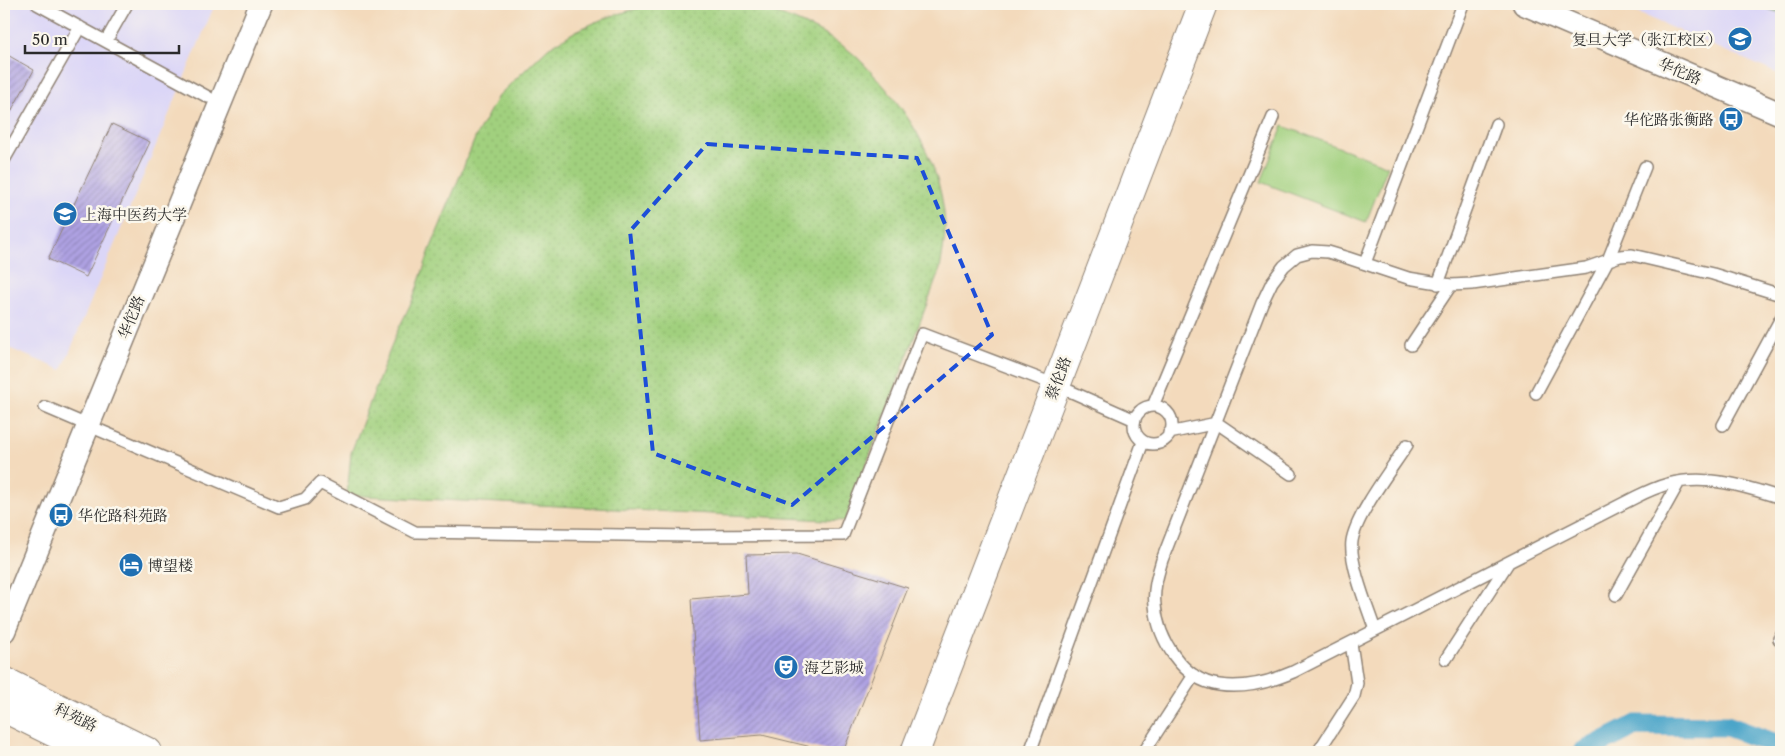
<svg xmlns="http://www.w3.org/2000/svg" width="1785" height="756" font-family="'Libre Caslon Text','Noto Serif SC',serif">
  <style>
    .built { fill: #dbd6f7 }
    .green { fill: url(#green-dots); stroke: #667e54 }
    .pitch { fill: #a1d07e; stroke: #667e54 }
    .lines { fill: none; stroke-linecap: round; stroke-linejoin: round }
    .canal { stroke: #4ca5c9; stroke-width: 21 }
    .building { fill: url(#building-hatch) }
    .lane-casing { stroke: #8f8274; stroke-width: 14 }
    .street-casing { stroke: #8f8274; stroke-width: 25 }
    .secondary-casing { stroke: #8f8274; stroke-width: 30 }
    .lane { stroke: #fff; stroke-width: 11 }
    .street { stroke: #fff; stroke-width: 22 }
    .secondary { stroke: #fff; stroke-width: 28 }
    .marked { fill: none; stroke: #1d4ed8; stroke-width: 4; stroke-dasharray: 10 6; stroke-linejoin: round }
    .labels { text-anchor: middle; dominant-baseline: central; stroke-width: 5; stroke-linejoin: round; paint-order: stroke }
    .poi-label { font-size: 15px; fill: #2b2b2b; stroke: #fbf7ec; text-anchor: start }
    .street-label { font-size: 15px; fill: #2b2b2b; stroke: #fbf7ec }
  </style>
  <defs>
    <pattern id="green-dots" width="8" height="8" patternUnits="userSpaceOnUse" patternTransform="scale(1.25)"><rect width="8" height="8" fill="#a1d07e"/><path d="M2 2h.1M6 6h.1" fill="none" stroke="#8bb36d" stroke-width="1.8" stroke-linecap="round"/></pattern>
    <pattern id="building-hatch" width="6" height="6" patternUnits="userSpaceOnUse" patternTransform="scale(1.25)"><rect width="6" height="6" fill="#afa2e3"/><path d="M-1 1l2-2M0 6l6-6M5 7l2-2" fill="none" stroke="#8f84b8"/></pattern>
  </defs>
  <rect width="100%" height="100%" fill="#fbf7ec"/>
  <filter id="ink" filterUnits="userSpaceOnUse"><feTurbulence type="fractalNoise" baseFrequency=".02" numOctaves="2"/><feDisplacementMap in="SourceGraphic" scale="10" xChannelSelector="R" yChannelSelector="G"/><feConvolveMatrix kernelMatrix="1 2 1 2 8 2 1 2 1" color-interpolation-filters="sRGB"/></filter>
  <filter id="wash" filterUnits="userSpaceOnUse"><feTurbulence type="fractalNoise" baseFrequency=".0096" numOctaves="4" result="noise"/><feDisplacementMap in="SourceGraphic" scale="20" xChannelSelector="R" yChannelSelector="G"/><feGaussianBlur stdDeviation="1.12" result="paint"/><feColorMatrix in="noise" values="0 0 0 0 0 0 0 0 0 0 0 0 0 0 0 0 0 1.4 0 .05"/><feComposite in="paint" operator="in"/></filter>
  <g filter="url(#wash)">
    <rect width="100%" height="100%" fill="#f3dabc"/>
    <path class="built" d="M4 4H215L62 370 4 346Z
      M1617 4H1781V75Z"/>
    <path class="green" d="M652 4C680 4 716 0 743 5 777 11 813 26 841 45 853 52 863 63 872 73 911 114 944 169 945 228 945 241 942 256 940 269L845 521 347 495 351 453 396 334 413 299 430 250 476 136 498 96 548 48 576 31 605 18Z"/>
    <path class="pitch" d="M1752 4H1781V13Z
      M1283 126 1388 166 1366 222 1261 182Z"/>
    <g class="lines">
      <path class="canal" d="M1583 752 1636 725 1727 726 1781 746"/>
    </g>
    <g id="blocks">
      <path class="building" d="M4 53 34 70 4 124Z
        M112 124 150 142 86 277 48 259Z
        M797 554 908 588 843 752H832L762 735 700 740 691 599 748 594 746 555Z"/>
    </g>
  </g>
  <g filter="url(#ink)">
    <use href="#blocks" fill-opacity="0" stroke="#8f8274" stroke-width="1"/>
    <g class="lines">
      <defs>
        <path id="lane" d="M37 4 208 97
          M106 41 127 4
          M4 160 80 27
          M1365 263 1463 4
          M1438 284 1496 124
          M1781 295 1713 274 1632 255 1620 256 1586 268 1472 284 1451 285 1408 278 1348 258 1328 252 1312 251 1297 255 1284 266 1272 282 1262 303 1162 560C1158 574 1153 589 1155 605 1158 639 1182 680 1219 685 1245 689 1270 682 1293 672L1636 497C1646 492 1657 487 1668 484 1706 474 1745 486 1781 498
          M1411 345 1451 285
          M1536 393 1608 260 1645 167
          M1153 406 1273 117
          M1134 425a19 19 0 1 1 38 0a19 19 0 1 1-38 0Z
          M45 407 279 507 305 499 320 483 415 532 691 536 843 535 922 334 1056 385 1135 420
          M1723 425 1781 318
          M1169 433 1217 423 1291 474
          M1616 595 1679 482
          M1375 630C1368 609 1349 563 1352 541 1356 515 1392 468 1407 445
          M1779 639 1781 636
          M1446 659 1508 563
          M1030 752 1143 442
          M1144 752 1194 675
          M1318 752 1354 696 1357 683 1351 643"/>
        <path id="street" d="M1524 4 1781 114
          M4 631 261 4"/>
        <path id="secondary" d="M4 681 148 752
          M4 708 93 752
          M915 752 1203 4"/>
      </defs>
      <use href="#lane" class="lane-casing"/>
      <use href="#street" class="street-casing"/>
      <use href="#secondary" class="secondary-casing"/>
      <use href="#lane" class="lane"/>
      <use href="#street" class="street"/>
      <use href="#secondary" class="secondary"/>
    </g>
  </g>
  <path class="marked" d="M707 144 917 158 992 335 792 505 653 453 630 231Z"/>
  <defs>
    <symbol id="school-disc" viewBox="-11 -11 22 22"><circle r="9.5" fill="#1f6fb2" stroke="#fbf7ec"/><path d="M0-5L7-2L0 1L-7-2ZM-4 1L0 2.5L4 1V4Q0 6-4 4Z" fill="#fff"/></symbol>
    <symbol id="bus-disc" viewBox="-11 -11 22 22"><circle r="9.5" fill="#1f6fb2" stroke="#fbf7ec"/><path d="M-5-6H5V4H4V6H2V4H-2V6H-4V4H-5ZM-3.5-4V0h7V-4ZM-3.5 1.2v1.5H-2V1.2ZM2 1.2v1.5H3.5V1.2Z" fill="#fff"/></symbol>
    <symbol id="university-disc" viewBox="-11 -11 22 22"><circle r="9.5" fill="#1f6fb2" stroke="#fbf7ec"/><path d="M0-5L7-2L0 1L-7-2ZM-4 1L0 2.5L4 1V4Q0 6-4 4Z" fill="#fff"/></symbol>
    <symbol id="hotel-disc" viewBox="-11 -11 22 22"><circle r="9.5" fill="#1f6fb2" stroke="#fbf7ec"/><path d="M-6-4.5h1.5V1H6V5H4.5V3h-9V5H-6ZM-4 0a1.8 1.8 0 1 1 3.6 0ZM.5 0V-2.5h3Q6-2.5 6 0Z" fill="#fff"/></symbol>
    <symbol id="theatre-disc" viewBox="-11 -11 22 22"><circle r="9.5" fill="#1f6fb2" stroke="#fbf7ec"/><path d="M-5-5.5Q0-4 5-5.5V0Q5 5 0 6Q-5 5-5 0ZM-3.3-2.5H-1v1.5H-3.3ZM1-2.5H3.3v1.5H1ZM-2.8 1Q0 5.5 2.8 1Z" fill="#fff"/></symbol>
  </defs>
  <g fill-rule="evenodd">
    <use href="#school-disc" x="1726" y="25" width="28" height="28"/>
    <use href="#bus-disc" x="1717" y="105" width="28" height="28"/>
    <use href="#university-disc" x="51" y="200" width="28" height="28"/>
    <use href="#bus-disc" x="47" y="501" width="28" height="28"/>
    <use href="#hotel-disc" x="117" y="551" width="28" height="28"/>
    <use href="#theatre-disc" x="772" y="653" width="28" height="28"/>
  </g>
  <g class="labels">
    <g class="poi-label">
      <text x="1722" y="39" text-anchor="end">复旦大学（张江校区）</text>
      <text x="1714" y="119" text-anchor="end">华佗路张衡路</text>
      <text x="82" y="214">上海中医药大学</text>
      <text x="78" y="515">华佗路科苑路</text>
      <text x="148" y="565">博望楼</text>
      <text x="804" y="667">海艺影城</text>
    </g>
    <g class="street-label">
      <text transform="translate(1680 71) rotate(23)">华佗路</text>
      <text transform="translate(131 317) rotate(-68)">华佗路</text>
      <text transform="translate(1058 378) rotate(-69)">蔡伦路</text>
      <text transform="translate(76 717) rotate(26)">科苑路</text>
    </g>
  </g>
  <rect width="1785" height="756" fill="none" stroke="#fbf7ec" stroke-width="20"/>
  <path d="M25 45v8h154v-8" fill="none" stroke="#2b2b2b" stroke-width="2.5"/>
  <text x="32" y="45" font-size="15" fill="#2b2b2b" stroke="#fbf7ec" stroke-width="4" paint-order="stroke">50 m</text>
</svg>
